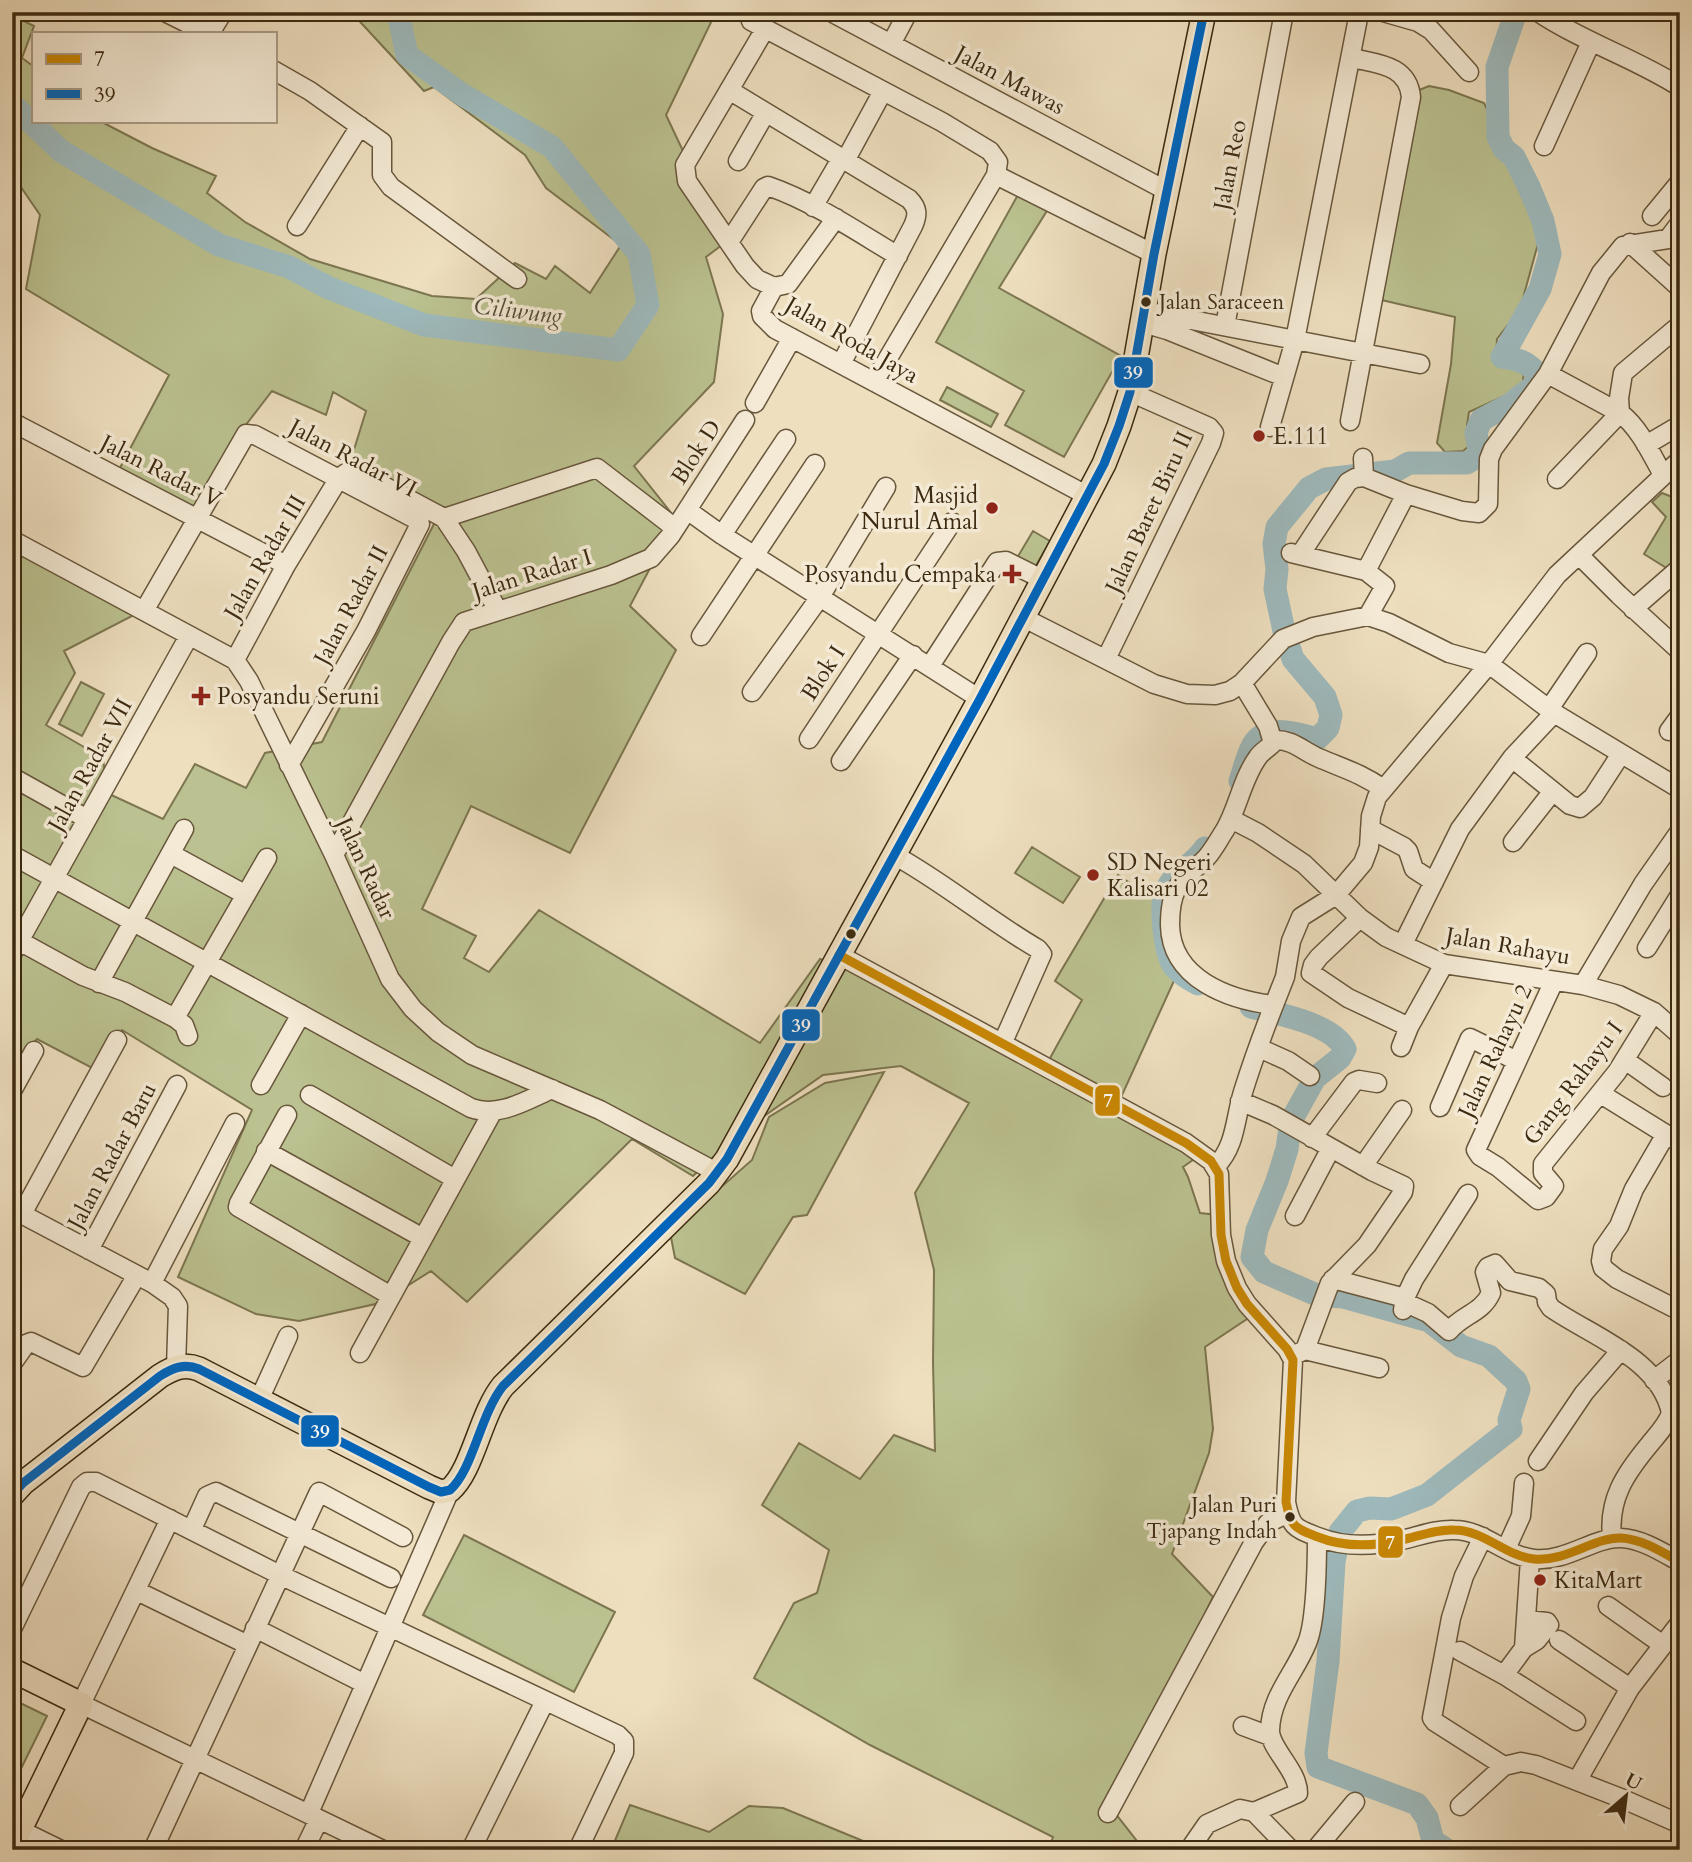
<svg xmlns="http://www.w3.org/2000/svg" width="1692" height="1862" font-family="Cardo,serif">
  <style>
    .green { fill: #bbc190; stroke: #7c7650; stroke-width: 2 }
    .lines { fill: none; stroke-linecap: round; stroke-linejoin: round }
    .river { stroke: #9ebabd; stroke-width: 23 }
    .minor-casing { stroke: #68573c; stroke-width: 21 }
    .major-casing { stroke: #3c2a11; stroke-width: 26 }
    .minor { stroke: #f4ead5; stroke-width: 18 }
    .major { stroke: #eedfbf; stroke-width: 23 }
    .bus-1-casing { stroke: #f4ead5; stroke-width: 14 }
    .bus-2-casing { stroke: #f4ead5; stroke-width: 14 }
    .bus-1 { stroke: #c88704; stroke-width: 9 }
    .bus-2 { stroke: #0065bd; stroke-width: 9 }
    .bus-dot { fill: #3c2a11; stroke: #f4ead5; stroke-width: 2.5 }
    .poi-dot { fill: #8f2418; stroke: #f4ead5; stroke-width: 2.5 }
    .labels { text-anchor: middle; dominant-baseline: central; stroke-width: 7; stroke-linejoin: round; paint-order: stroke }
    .bus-label { font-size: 21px; fill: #3c2a11; stroke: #f4ead5; text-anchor: start }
    .street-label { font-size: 23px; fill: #3c2a11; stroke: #f4ead5 }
    .poi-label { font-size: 23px; fill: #3c2a11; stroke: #f4ead5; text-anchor: start }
    .water-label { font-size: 24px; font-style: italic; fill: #544e3c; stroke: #f4ead5 }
    .line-badge { stroke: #f4ead5; stroke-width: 2.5 }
    .badge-label { font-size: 19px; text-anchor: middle; font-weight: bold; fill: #fff }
  </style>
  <rect width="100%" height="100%" fill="#eedfbf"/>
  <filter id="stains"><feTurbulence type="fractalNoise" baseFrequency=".00286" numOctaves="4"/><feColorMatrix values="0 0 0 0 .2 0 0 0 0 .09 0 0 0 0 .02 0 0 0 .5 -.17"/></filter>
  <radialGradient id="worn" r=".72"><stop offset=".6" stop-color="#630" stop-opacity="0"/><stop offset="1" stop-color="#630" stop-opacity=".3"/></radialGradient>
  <path class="green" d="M351 12H716L666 115 726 242 706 257 723 314 714 382 634 466 676 519 630 606 676 650 570 853 471 806 422 909 476 936 464 958 489 972 539 910 760 1043 820 959 904 988 1044 1069 1082 1000 1055 981 1118 875 1161 904 1165 947 1178 972 1117 1106 1197 1157 1183 1167 1188 1177 1200 1213 1218 1215C1211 1258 1222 1285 1250 1317L1205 1347 1213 1429 1209 1453 1172 1554 1213 1597 1112 1809 1144 1850H1048L1053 1837 870 1745 754 1678 794 1603 817 1593 829 1550 762 1505 799 1443 860 1479 894 1435 935 1451 933 1363 934 1270 915 1193 969 1103 901 1066 823 1075 737 1135 693 1176 632 1139 467 1302 431 1271 380 1303 299 1321 256 1314 178 1277 252 1110 122 1030 96 1070 37 1039 22 1056 12 1051V546L134 615 64 651 75 673 46 725 103 758 107 793 163 819 195 764 246 788 265 753 322 742 435 522 348 469 366 411 333 392 326 415 272 391 245 426 189 522 114 479 169 375 26 289 40 215 12 174V15L34 26 22 58 33 66V121H100L152 148 216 176 207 193 245 222 310 259 432 296 476 299 515 263 546 279 555 266 590 293 621 245 546 188 525 155 434 87 424 91Z
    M1429 86 1449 90 1484 103 1489 113 1491 129 1532 217 1539 240 1520 309 1497 339 1496 355 1510 358 1524 369 1523 382 1511 393 1469 412 1467 425 1473 443 1463 451 1445 452 1437 443 1451 364 1455 317 1377 299 1406 134 1419 90Z
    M1019 193 1048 209 999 288 1121 356 1064 457 1005 425 1024 391 936 342Z
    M947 387 998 414 991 427 940 400Z
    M1662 493 1680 500V537L1671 547 1680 556V569L1676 574 1644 554 1666 517 1652 502Z
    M1033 531 1050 541 1034 569 1017 558Z
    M81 682 104 694 82 736 59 724Z
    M1032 847 1080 877 1063 903 1015 873Z
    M884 1072 807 1215 793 1217 745 1294 675 1258 670 1232 752 1160 769 1117 825 1083Z
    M464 1535 615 1612 574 1692 423 1615Z
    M12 1699 47 1716 12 1787Z
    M630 1805 709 1832 749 1806 783 1808 885 1850H611Z"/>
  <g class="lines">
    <path class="river" d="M12 104 61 151 219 245 289 267 329 288 424 325 618 350 648 305 639 254 552 147 463 95 407 55 398 12
      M1240 781C1244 770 1246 759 1251 749 1262 722 1296 733 1317 739L1328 728 1331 715 1325 697 1293 659 1284 631 1275 589 1277 569 1274 544 1277 527 1309 488 1326 479 1395 471 1409 463H1467L1480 455 1476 433 1481 420 1509 405 1536 384 1537 373C1526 361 1517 359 1502 357L1540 289 1550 254 1543 221 1529 187 1514 157 1504 149 1498 137 1497 67 1516 12
      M1198 984C1189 979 1178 973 1172 963 1165 951 1160 906 1165 893 1172 873 1194 865 1205 848
      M1251 1007C1278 1014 1331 1023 1345 1049L1340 1058 1315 1078 1291 1121 1287 1149 1277 1181 1257 1230 1252 1257 1264 1272 1317 1295 1343 1297 1429 1321 1461 1346 1489 1356 1516 1381 1519 1389 1509 1420 1511 1429 1427 1495 1391 1509 1370 1508 1357 1511 1340 1532 1334 1562 1328 1661 1316 1753 1318 1767 1417 1804 1427 1818 1433 1841 1447 1850"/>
    <defs>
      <path id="minor" d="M165 12 207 33
        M831 12 1167 191
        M1383 12 1418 22 1431 30 1469 72
        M1538 12C1583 42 1635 58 1680 87
        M751 21 942 122 990 151 998 162 996 175 874 382
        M765 29 685 165 687 181 745 266 757 279 774 287 761 311 762 316 775 329 1088 496
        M210 33 223 12
        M891 44 908 12
        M275 71 310 91 382 142V175L391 187 517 279
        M729 90 909 199C918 208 918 215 913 226L841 364
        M1544 146 1591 42
        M738 161 765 114
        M845 161 883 91
        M996 175 1154 254
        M813 207 841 159
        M1652 216 1680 182
        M297 226 360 126
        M729 242 764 188 768 186C814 202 856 231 898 256
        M1630 243 1680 288
        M774 287 788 284 836 218
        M1145 311 1420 364
        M1143 323 1167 330 1284 377
        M1225 326 1284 12
        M1548 374 1620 413 1557 479
        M755 403 792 338
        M1350 421 1411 97C1408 65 1378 64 1352 58
        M12 422 286 565
        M1270 427 1295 340 1359 13
        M1646 445 1680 425
        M1363 458 1364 477
        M1663 475C1652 455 1639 427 1620 413L1619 398 1623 373 1680 325
        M687 510 722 535 980 699
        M444 518 597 468 675 528
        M722 535 786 439
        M12 540 235 660 249 681 334 855 390 979 413 1009 438 1032 472 1055 600 1110 718 1173
        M1291 553 1366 571
        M1300 555 1348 482 1355 478 1364 477 1406 494 1462 511 1479 513 1488 504 1489 459 1493 449 1548 374 1601 273 1623 246 1668 239 1680 223
        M1580 556 1619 595 1680 651
        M1633 609 1680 568
        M144 611 246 434 255 435 419 521 420 524 366 631 289 765
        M1368 616 1385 586 1366 571 1406 494
        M1024 618 1154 684 1187 694 1215 695 1230 691 1242 683 1283 639 1313 627 1368 616 1389 623 1449 653 1489 664 1554 713 1680 789
        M701 636 815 464
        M1106 659 1211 443 1214 433 1209 427 1130 392
        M235 660 286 565 339 478 352 469 444 518 466 551 498 611
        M930 666 997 562 1006 561 1044 580
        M752 692 820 597 886 487
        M1549 709 1587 653
        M1669 731 1680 716
        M809 739 952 522
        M1274 740C1292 739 1303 751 1319 758 1342 768 1363 774 1383 789
        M1512 758 1570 805 1580 808 1593 797 1621 754
        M841 761 913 655
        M12 777 80 815
        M1231 819 1258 833 1304 864 1360 918 1386 937 1444 964 1583 985 1619 995 1654 1012 1680 1035
        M1370 829 1404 847 1408 851 1414 869 1434 882
        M1513 842 1553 791
        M171 854 246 895
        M12 855 471 1108C499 1118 527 1100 552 1089
        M334 855 451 642 464 622 611 575 651 558 671 535 745 420
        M894 855C945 883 988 920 1038 949L1042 954 1003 1042
        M1360 918 1319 957 1313 965 1311 973 1348 998 1409 1027
        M12 937 83 976 125 992 175 1018 184 1025 188 1036
        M1403 944 1460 829 1512 758 1554 713
        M1647 948 1680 895
        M12 954 189 636
        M839 955 1186 1143 1211 1161 1219 1174 1221 1235 1226 1261 1237 1288 1247 1304 1287 1349 1293 1360 1286 1502C1291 1528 1295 1528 1318 1537 1345 1548 1375 1546 1402 1540 1419 1536 1437 1529 1454 1530 1484 1530 1505 1556 1534 1559 1567 1562 1594 1537 1621 1538 1642 1539 1662 1552 1680 1562
        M1554 981 1476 1150 1480 1156 1498 1167 1538 1200 1546 1197 1554 1186 1543 1173V1164L1617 1072 1654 1012
        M99 983 184 829
        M1583 985 1643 884 1680 831
        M1274 1005 1285 977 1291 941 1301 917 1336 895 1363 863 1369 847 1371 816 1377 797 1489 664 1557 575 1680 460
        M175 1018 267 858
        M1401 1047 1409 1027 1444 964
        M1259 1048 1288 1061 1310 1076
        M1625 1060 1663 1087
        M261 1085 301 1014
        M12 1091 34 1051
        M1601 1094 1680 1143
        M310 1095 455 1179
        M1240 1101 1273 1115 1372 1171 1404 1186 1403 1192 1367 1245 1330 1283 1305 1350 1292 1356
        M1440 1107 1470 1038 1517 1061
        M287 1115 239 1203 238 1207 391 1296
        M1666 1134 1634 1189 1619 1226 1603 1249 1601 1261 1603 1268 1617 1279 1680 1311
        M1312 1138 1354 1082 1359 1080 1377 1083
        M266 1151 423 1238
        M1216 1166C1236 1146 1235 1118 1243 1092 1252 1063 1263 1033 1274 1005 1229 1000 1171 979 1170 925 1170 912 1171 899 1177 888 1185 875 1197 868 1207 857 1214 849 1219 839 1225 830 1238 808 1242 779 1258 757 1262 751 1269 748 1273 743L1268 726 1242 683
        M1363 1166 1402 1110
        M12 1209 152 1283 172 1297 178 1306 176 1367
        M22 1214 117 1040
        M1295 1216 1331 1148
        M89 1250 177 1085
        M1333 1279 1405 1298
        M152 1283 235 1123
        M1404 1302 1428 1313 1449 1331C1462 1315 1482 1313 1491 1293L1485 1272 1488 1267 1495 1264 1510 1281 1539 1288 1546 1294 1547 1302 1551 1308C1591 1336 1660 1359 1671 1413 1667 1425 1657 1435 1649 1445 1625 1474 1608 1499 1612 1538
        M1403 1310 1405 1298 1414 1279 1468 1194
        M1305 1350 1379 1368
        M360 1353 493 1111
        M12 1360 14 1361 26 1344 31 1342 83 1367 137 1275
        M1654 1380 1680 1360
        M259 1400 288 1336
        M1538 1461 1584 1393 1621 1350
        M170 1519 81 1704 383 1850
        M192 1529 207 1496 216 1492 391 1578
        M1483 1537 1464 1576 1451 1618 1432 1718 1435 1722 1504 1766
        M1506 1549 1521 1516 1524 1483
        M137 1591 248 1645
        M1608 1606 1663 1645
        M255 1628 365 1684
        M12 1629 81 1487 87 1482H96L280 1575 618 1735 624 1741V1753L578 1850
        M1559 1640 1630 1688
        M1524 1648 1537 1640 1549 1625 1547 1622 1526 1620
        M1460 1651 1504 1675 1576 1721
        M1504 1675 1524 1648 1530 1559
        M1243 1726 1270 1736
        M1577 1781 1630 1688 1680 1623
        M1460 1806 1504 1766 1521 1762 1536 1765 1623 1799 1680 1824
        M1254 1812 1298 1793C1298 1770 1269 1748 1270 1730 1271 1696 1295 1673 1307 1643 1316 1622 1317 1561 1317 1537
        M309 1813 450 1490
        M1108 1813 1254 1542 1268 1523 1288 1513
        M20 1830 61 1850
        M153 1850 319 1492 403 1537
        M304 1850 319 1819
        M471 1850 545 1701
        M1189 1850 1207 1824 1240 1809 1254 1812 1291 1850
        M1315 1850 1355 1802"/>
      <path id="major" d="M12 1495 23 1483 160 1376C173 1368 184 1363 199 1369L429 1487 441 1492 450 1490C473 1470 480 1415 503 1386L709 1183 727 1159 980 699 1104 464 1119 426 1130 392 1154 254 1204 12
        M12 1670 81 1704 12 1846"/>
    </defs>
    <use href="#minor" class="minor-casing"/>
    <use href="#major" class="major-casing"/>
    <use href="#minor" class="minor"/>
    <use href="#major" class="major"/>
    <defs>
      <path id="bus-1" d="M839 955 1186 1143 1211 1161 1219 1174 1221 1235 1226 1261 1237 1288 1247 1304 1287 1349 1293 1360 1286 1502C1291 1528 1295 1528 1318 1537 1345 1548 1375 1546 1402 1540 1419 1536 1437 1529 1454 1530 1484 1530 1505 1556 1534 1559 1567 1562 1594 1537 1621 1538 1642 1539 1662 1552 1680 1562"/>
      <path id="bus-2" d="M12 1495 23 1483 160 1376C173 1368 184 1363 199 1369L429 1487 441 1492 450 1490C473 1470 480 1415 503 1386L709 1183 727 1159 980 699 1104 464 1119 426 1130 392 1154 254 1204 12"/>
    </defs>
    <use href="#bus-1" class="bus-1-casing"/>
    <use href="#bus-2" class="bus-2-casing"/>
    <use href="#bus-1" class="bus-1"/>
    <use href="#bus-2" class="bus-2"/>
  </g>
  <g class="bus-dot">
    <circle cx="1146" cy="302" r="6"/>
    <circle cx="851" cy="934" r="6"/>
    <circle cx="1290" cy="1517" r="6"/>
  </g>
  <g class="poi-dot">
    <circle cx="1259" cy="436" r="7"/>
    <circle cx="992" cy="508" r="7"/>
    <path d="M1008.5 563.5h7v7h7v7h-7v7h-7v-7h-7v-7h7z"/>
    <path d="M197.5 685.5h7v7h7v7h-7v7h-7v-7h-7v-7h7z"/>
    <circle cx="1093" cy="875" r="7"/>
    <circle cx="1540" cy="1580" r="7"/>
  </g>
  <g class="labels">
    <g class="bus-label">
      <text x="1159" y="302">Jalan Saraceen</text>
      <text x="1277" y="1505" text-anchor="end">Jalan Puri<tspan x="1277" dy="26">Tjapang Indah</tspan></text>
    </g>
    <g class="street-label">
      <text transform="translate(1010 80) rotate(28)">Jalan Mawas</text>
      <text transform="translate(1230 165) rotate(-79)">Jalan Reo</text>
      <text transform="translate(852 340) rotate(30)">Jalan Roda Jaya</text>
      <text transform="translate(696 452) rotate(-57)">Blok D</text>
      <text transform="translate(353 458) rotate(28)">Jalan Radar VI</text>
      <text transform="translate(161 471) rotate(27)">Jalan Radar V</text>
      <text transform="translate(1149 512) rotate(-65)">Jalan Baret Biru II</text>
      <text transform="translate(265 557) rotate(-60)">Jalan Radar III</text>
      <text transform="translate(532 574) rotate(-17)">Jalan Radar I</text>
      <text transform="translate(351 605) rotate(-62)">Jalan Radar II</text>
      <text transform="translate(823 673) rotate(-57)">Blok I</text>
      <text transform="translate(90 765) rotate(-61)">Jalan Radar VII</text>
      <text transform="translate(366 868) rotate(65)">Jalan Radar</text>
      <text transform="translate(1508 946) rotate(10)">Jalan Rahayu</text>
      <text transform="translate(1495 1051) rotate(-65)">Jalan Rahayu 2</text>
      <text transform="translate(1573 1083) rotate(-53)">Gang Rahayu I</text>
      <text transform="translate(112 1156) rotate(-62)">Jalan Radar Baru</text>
    </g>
    <g class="poi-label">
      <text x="1273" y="436">E.111</text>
      <text x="978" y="495" text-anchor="end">Masjid<tspan x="978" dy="26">Nurul Amal</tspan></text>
      <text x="996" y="574" text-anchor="end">Posyandu Cempaka</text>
      <text x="217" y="696">Posyandu Seruni</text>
      <text x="1107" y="862">SD Negeri<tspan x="1107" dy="26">Kalisari 02</tspan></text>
      <text x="1554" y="1580">KitaMart</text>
    </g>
    <g class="water-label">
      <text transform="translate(518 311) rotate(7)">Ciliwung</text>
    </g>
  </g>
  <g class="line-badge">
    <rect x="1113" y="356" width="41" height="33" rx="7" fill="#0065bd"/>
    <rect x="781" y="1008" width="40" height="34" rx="7" fill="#0065bd"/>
    <rect x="1094" y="1084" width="27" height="33" rx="7" fill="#c88704"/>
    <rect x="300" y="1414" width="40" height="34" rx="7" fill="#0065bd"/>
    <rect x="1377" y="1525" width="27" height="34" rx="7" fill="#c88704"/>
  </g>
  <g class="badge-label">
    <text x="1133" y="379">39</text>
    <text x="801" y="1032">39</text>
    <text x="1108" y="1107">7</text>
    <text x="320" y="1438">39</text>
    <text x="1390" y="1549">7</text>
  </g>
  <rect width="1692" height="1862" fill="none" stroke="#eedfbf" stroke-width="42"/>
  <rect x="14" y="14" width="1664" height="1834" fill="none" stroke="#3c2a11" stroke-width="3.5"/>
  <rect x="21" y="21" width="1650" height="1820" fill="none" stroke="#3c2a11" stroke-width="2"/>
  <rect x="32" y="32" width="245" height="91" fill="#f4ead5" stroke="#aa9d87" stroke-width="2"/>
  <rect x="46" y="54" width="35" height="10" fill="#c88704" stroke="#aa9d87" stroke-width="2"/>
  <text x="94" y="66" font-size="21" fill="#3c2a11">7</text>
  <rect x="46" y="89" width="35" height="10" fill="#0065bd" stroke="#aa9d87" stroke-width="2"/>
  <text x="94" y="102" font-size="21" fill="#3c2a11">39</text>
  <g transform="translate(1626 1796) rotate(28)" stroke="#f4ead5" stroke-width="5" paint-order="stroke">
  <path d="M0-5L12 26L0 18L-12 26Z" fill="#3c2a11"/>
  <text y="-10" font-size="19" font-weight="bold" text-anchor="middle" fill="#3c2a11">U</text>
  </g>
  <rect width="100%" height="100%" filter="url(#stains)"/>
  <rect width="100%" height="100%" fill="url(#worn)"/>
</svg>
